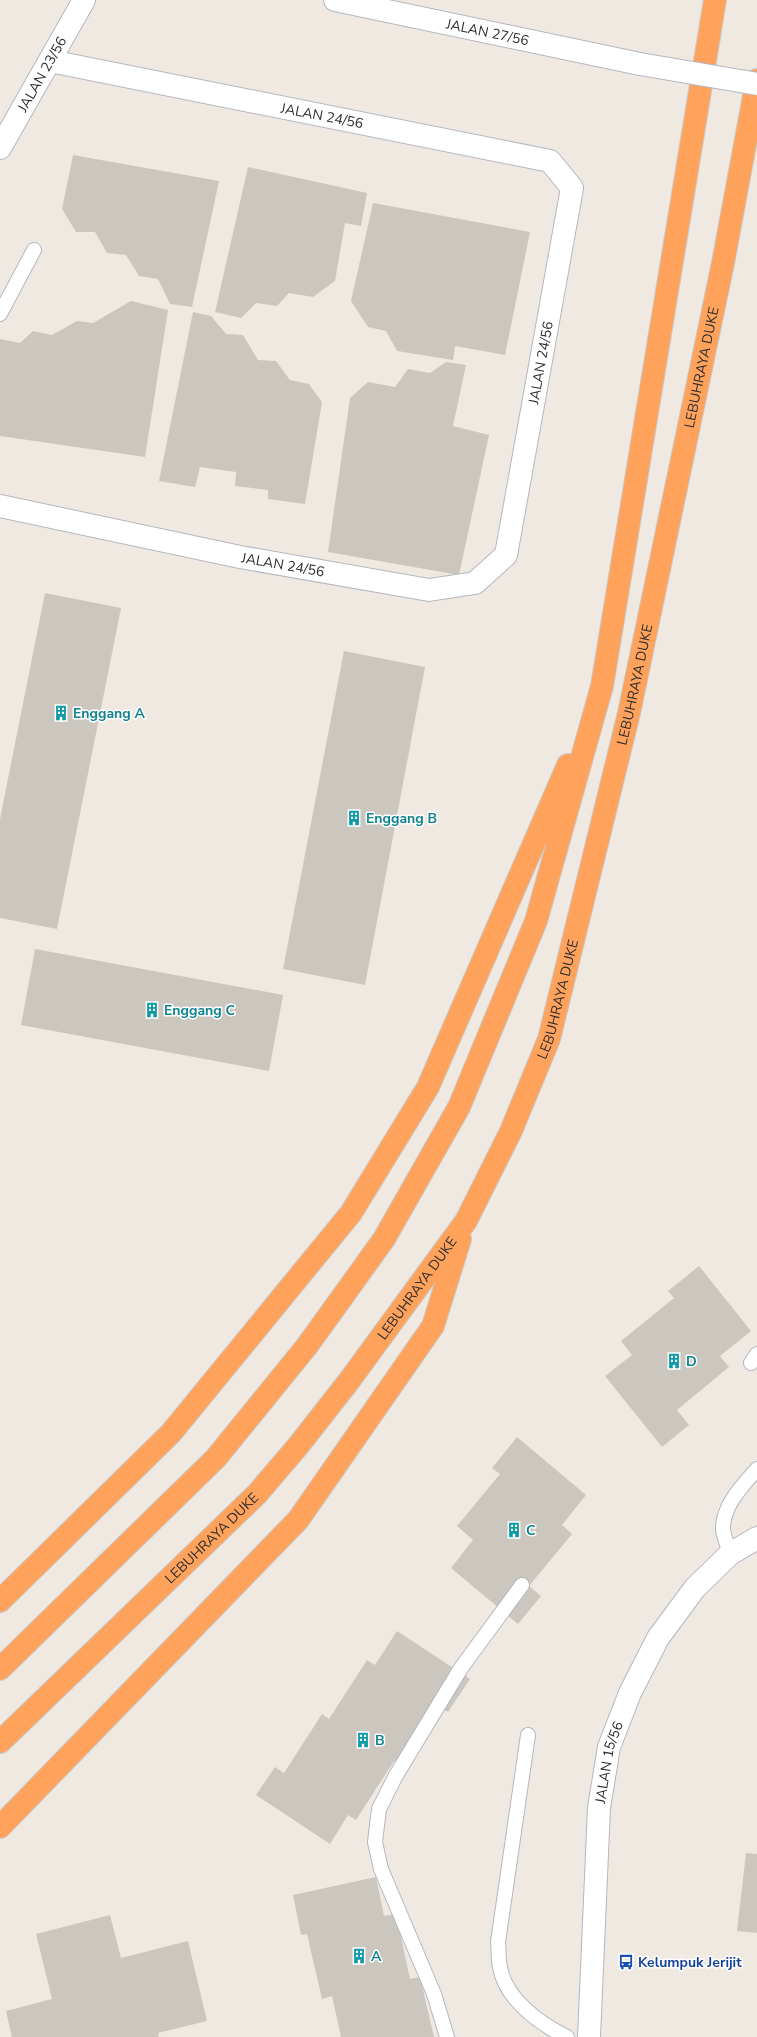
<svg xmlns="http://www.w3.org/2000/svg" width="757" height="2037" font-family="'Nunito Sans',sans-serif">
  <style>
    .building { fill: #cbc7bf }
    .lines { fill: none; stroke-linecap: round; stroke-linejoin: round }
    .service-casing { stroke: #b4b7c1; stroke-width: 16 }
    .minor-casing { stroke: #b4b7c1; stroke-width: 24 }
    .motorway-casing { stroke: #c9c9c9; stroke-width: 24 }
    .service { stroke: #fff; stroke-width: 14 }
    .minor { stroke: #fff; stroke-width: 22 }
    .motorway { stroke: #ffa35c; stroke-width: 22 }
    .minor-bridge-casing { stroke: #b4b7c1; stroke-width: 24; stroke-linecap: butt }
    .minor-bridge { stroke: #fff; stroke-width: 22 }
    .labels { text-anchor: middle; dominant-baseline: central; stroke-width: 3; stroke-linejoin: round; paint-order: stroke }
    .street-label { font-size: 14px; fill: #2e2e2e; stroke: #fff }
    .culture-label { font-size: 14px; font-weight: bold; fill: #0d838f; stroke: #fff; text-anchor: start }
    .transit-label { font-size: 14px; font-weight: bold; fill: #164399; stroke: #fff; text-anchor: start }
  </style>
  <rect width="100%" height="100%" fill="#efe9e1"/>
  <path class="building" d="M73 155 219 181 192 307 170 304 158 279 139 276 126 255 107 253 95 232H76L62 209Z
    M248 167 367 193 361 226 345 223 335 281 313 297 289 293 277 306 256 303 241 318 215 312Z
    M373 203 530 232 505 355 455 346 453 360 397 351 386 331 368 327 351 301Z
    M131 301 168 310 145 457 0 436V339L20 343 33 331 52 335 77 321 93 323Z
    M193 312 211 316 226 334 243 335 258 360 276 361 290 380 309 384 322 402 305 504 268 499V490L235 486 236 472 200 467 195 487 159 481Z
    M446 362 466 365 453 426 489 435 459 575 328 552 350 398 368 382 395 387 408 369 430 373Z
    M45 593 121 608 57 929 0 918V819Z
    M344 651 425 667 365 985 283 969Z
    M35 949 283 995 269 1071 21 1025Z
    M699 1266 751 1331 720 1356 729 1367 677 1410 689 1425 662 1447 605 1376 632 1355 621 1341 674 1298 668 1291Z
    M517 1437 586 1495 562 1525 572 1534 529 1586 541 1596 518 1624 451 1568 473 1540 457 1526 500 1474 492 1468Z
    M397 1631 470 1679 448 1712 441 1708 403 1767 394 1761 356 1820 348 1815 330 1844 256 1795 275 1767 284 1773 322 1714 329 1719 367 1660 375 1665Z
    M746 1853 757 1854V1933L737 1931Z
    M376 1877 384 1916 396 1914 410 1979 420 1977 434 2037H341L332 1996 322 1999 307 1934 301 1935 293 1895Z
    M110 1915 121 1958 188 1941 207 2021 158 2033 159 2037H12L6 2011 52 1999 36 1934Z"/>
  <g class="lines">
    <defs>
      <path id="service" d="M0 314 34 250
        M751 1363 757 1354
        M730 1554C728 1546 724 1537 723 1530 722 1506 743 1485 757 1469
        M528 1735 498 1942C499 1950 498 1959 500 1967 505 1999 540 2024 567 2037
        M447 2037 434 1994 381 1869 375 1842 379 1809 395 1777 461 1668 522 1585"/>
      <g id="minor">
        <path id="s1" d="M335 0 640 64"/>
        <path id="s2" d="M0 148 84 0"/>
        <path id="s3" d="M0 506 240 557 429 590 475 583 506 555 572 188 550 161 50 61"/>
        <path id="s4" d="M589 2037 599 1808 609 1747 630 1693 658 1638 695 1588 730 1554 757 1538"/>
      </g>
      <g id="motorway">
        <path d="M0 1601 171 1433 351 1213 428 1087 568 765"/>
        <path d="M0 1669 216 1458 307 1346 384 1239 459 1107 536 921 602 686 715 0"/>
        <path id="s5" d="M0 1742 257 1494 298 1446 349 1381 466 1221 511 1131 549 1039 629 713 723 263 757 80"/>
        <path d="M0 1827 298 1520 433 1326 460 1239"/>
      </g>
    </defs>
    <use href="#service" class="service-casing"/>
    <use href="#minor" class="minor-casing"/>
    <use href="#motorway" class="motorway-casing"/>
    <use href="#service" class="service"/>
    <use href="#minor" class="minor"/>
    <use href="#motorway" class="motorway"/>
    <defs>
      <path id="minor-bridge" d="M640 64 757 84"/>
    </defs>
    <use href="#minor-bridge" class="minor-bridge-casing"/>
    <use href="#minor-bridge" class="minor-bridge"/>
  </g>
  <defs>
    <symbol id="building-bare" viewBox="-9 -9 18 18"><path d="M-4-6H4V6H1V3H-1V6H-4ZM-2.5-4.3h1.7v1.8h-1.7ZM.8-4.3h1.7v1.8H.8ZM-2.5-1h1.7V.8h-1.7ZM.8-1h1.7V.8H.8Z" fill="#0f9aa8" stroke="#fff" stroke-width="2.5" paint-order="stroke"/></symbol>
    <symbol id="bus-bare" viewBox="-9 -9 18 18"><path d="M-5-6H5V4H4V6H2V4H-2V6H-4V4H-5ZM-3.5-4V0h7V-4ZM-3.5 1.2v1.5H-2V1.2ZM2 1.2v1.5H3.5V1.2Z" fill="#1a4fb4" stroke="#fff" stroke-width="2.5" paint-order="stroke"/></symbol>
  </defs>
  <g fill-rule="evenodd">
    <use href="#building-bare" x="50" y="702" width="22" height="22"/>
    <use href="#building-bare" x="343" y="807" width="22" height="22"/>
    <use href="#building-bare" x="141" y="999" width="22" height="22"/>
    <use href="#building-bare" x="663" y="1350" width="22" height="22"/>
    <use href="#building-bare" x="503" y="1519" width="22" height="22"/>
    <use href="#building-bare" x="352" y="1729" width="22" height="22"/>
    <use href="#building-bare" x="348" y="1945" width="22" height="22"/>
    <use href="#bus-bare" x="615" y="1951" width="22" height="22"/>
  </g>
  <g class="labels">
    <g class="street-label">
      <text stroke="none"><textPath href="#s1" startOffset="156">JALAN 27/56</textPath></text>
      <text stroke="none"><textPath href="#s2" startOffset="85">JALAN 23/56</textPath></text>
      <text transform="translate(322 116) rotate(11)">JALAN 24/56</text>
      <text stroke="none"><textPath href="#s3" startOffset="721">JALAN 24/56</textPath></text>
      <text stroke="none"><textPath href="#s5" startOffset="1590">LEBUHRAYA DUKE</textPath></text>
      <text stroke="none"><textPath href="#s3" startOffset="289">JALAN 24/56</textPath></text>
      <text stroke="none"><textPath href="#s5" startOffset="1266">LEBUHRAYA DUKE</textPath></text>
      <text stroke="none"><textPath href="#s5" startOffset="942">LEBUHRAYA DUKE</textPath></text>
      <text stroke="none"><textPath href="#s5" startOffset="618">LEBUHRAYA DUKE</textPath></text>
      <text stroke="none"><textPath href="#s5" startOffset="294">LEBUHRAYA DUKE</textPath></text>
      <text stroke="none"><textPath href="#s4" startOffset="276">JALAN 15/56</textPath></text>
    </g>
    <g class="culture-label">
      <text x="73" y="713">Enggang A</text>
      <text x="366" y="818">Enggang B</text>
      <text x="164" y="1010">Enggang C</text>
      <text x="686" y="1361">D</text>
      <text x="526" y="1530">C</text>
      <text x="375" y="1740">B</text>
      <text x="371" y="1956">A</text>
    </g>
    <g class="transit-label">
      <text x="638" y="1962">Kelumpuk Jerijit</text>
    </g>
  </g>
</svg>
